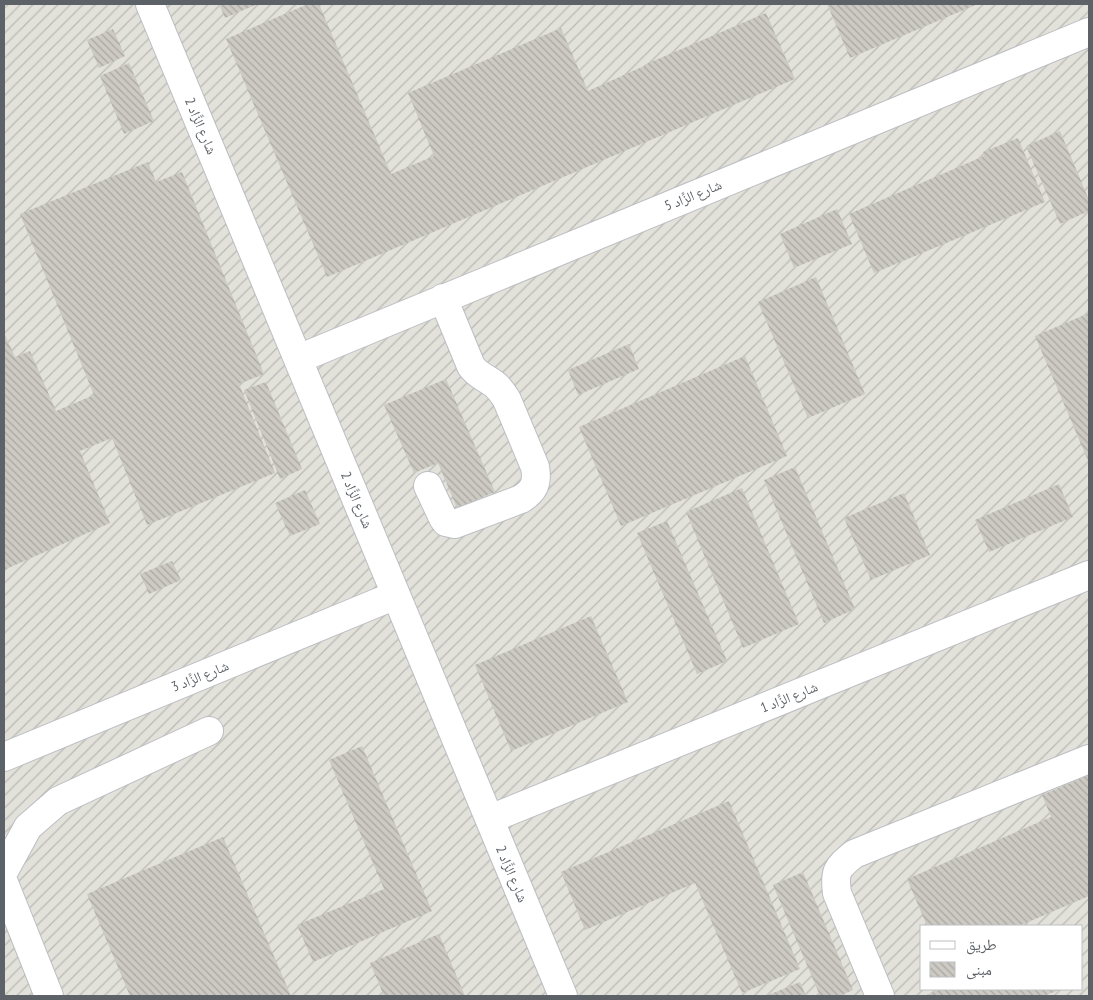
<svg xmlns="http://www.w3.org/2000/svg" width="1093" height="1000" font-family="'PT Sans Narrow','Noto Naskh Arabic',sans-serif">
  <style>
    .industrial { fill: url(#industrial-furrows); fill-rule: evenodd }
    .building { fill: url(#building-back-hatch) }
    .lines { fill: none; stroke-linecap: round; stroke-linejoin: round }
    .minor-casing { stroke: #bbbec3; stroke-width: 30 }
    .minor { stroke: #fff; stroke-width: 28 }
    .labels { text-anchor: middle; dominant-baseline: central; stroke-width: 4; stroke-linejoin: round; paint-order: stroke }
    .street-label { font-size: 14px; fill: #5d6268; stroke: #fff }
  </style>
  <defs>
    <pattern id="industrial-furrows" width="10" height="10" patternUnits="userSpaceOnUse" patternTransform="scale(1.25)"><rect width="10" height="10" fill="#e2e1da"/><path d="M-1 1l2-2M0 10L10 0M9 11l2-2" fill="none" stroke="#babab5"/></pattern>
    <pattern id="building-back-hatch" width="6" height="6" patternUnits="userSpaceOnUse" patternTransform="scale(1.25)"><rect width="6" height="6" fill="#cdcac3"/><path d="M-1 5l2 2M0 0l6 6M5-1l2 2" fill="none" stroke="#aaa7a2"/></pattern>
  </defs>
  <rect width="100%" height="100%" fill="#f1efe6"/>
  <path class="industrial" d="M4 4H1089V996H4ZM922 926H1082V989H922Z"/>
  <path class="building" d="M219 4H258L225 18Z
    M308 4H319L391 174 434 156 408 93 561 28 588 91 644 66V65L766 13 795 79 327 277 226 39Z
    M827 4H978L850 58Z
    M113 29 125 56 99 68 87 40Z
    M129 63 154 121 124 134 100 76Z
    M1060 131 1089 200V211L1060 224 1026 146Z
    M1018 138 1045 202 874 273 849 214 984 156 983 152Z
    M148 162 156 182 182 172 264 374 239 384 275 473 147 525 112 438 80 451 110 523 4 570V333L15 357 30 351 56 411 94 395 20 214Z
    M837 209 852 244 794 268 780 234Z
    M816 277 865 394 808 418 758 302Z
    M1089 313V463L1035 336Z
    M629 344 639 369 578 395 568 370Z
    M745 356 787 456 621 526 579 427Z
    M446 379 495 492 457 508 438 463 414 473 384 405Z
    M266 382 302 469 280 479 244 390Z
    M795 467 855 609 824 623 764 480Z
    M1059 484 1073 517 989 552 975 520Z
    M742 488 799 624 743 648 686 512Z
    M305 490 320 524 290 536 275 503Z
    M904 493 930 555 871 580 844 518Z
    M667 521 727 661 697 674 637 533Z
    M172 561 181 580 149 594 140 574Z
    M591 616 628 702 511 751 475 665Z
    M362 746 432 911 313 962 297 925 384 889 329 760Z
    M1089 775V896L1019 926H927L907 879 1051 817 1042 795Z
    M729 801 800 969 742 993 695 883 585 930 561 872Z
    M223 837 291 996H130L87 894Z
    M803 872 853 990 839 996H820L773 885Z
    M439 934 465 996H384L370 963Z
    M800 982 806 996H766Z
    M941 989H1062L1044 996H924Z"/>
  <g class="lines">
    <defs>
      <path id="minor" d="M150 4 563 996
        M298 359 1089 32
        M428 486 443 518 446 522 455 524 521 499C534 491 538 483 535 467L507 400C503 394 500 388 494 384 485 377 477 375 471 366L443 298
        M4 757 396 595
        M490 819 1089 575
        M4 871 28 827 58 801 209 731
        M4 883 49 996
        M880 996 837 893C834 871 837 868 854 854L1089 759"/>
    </defs>
    <use href="#minor" class="minor-casing"/>
    <use href="#minor" class="minor"/>
  </g>
  <g class="labels">
    <g class="street-label">
      <text transform="translate(201 126) rotate(67)">شارع الزَّاد 2</text>
      <text transform="translate(693 195) rotate(-22)">شارع الزَّاد 5</text>
      <text transform="translate(357 500) rotate(67)">شارع الزَّاد 2</text>
      <text transform="translate(200 676) rotate(-22)">شارع الزَّاد 3</text>
      <text transform="translate(789 697) rotate(-22)">شارع الزَّاد 1</text>
      <text transform="translate(512 874) rotate(67)">شارع الزَّاد 2</text>
    </g>
  </g>
  <rect width="1093" height="1000" fill="none" stroke="#5d6268" stroke-width="10"/>
  <rect x="920" y="925" width="162" height="65" fill="#ffffff" stroke="#bec0c3"/>
  <rect x="930" y="941" width="25" height="8" fill="#ffffff" stroke="#bec0c3"/>
  <text x="966" y="950" font-size="15" fill="#5d6268">طريق</text>
  <rect x="930" y="962" width="25" height="15" fill="url(#building-back-hatch)" stroke="#bec0c3"/>
  <text x="966" y="975" font-size="15" fill="#5d6268">مبنى</text>
</svg>
